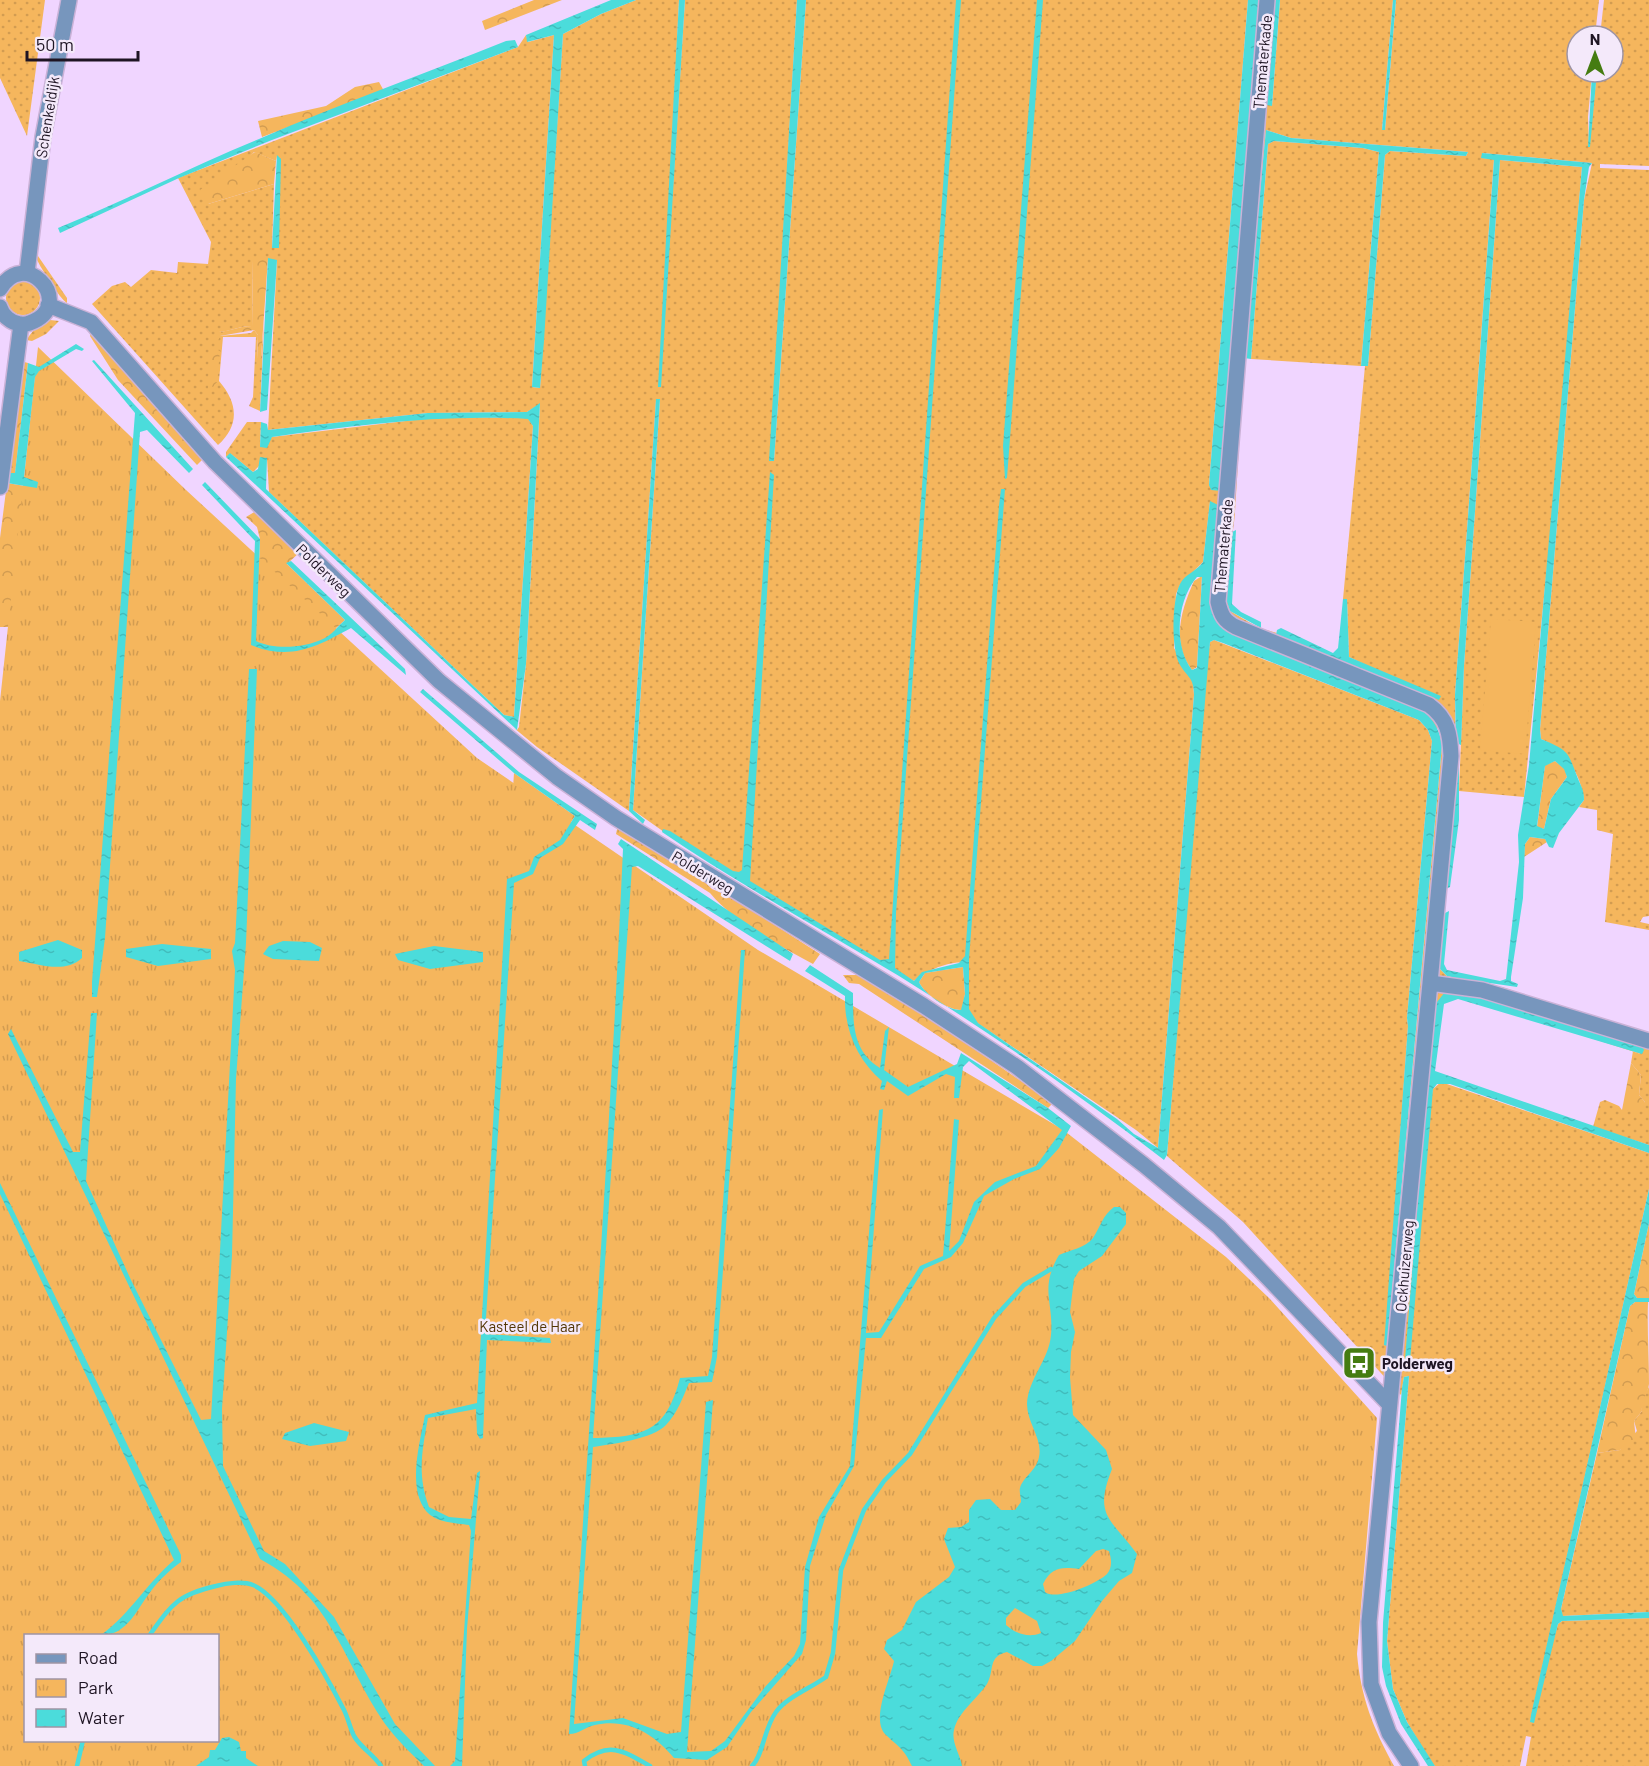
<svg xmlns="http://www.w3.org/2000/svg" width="1649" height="1766" font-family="Barlow,sans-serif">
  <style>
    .grass { fill: url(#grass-dots); fill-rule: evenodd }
    .forest { fill: url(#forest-crowns) }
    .park { fill: url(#park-tufts); fill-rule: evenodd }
    .pitch { fill: #f5b65d }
    .water { fill: url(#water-ripples); fill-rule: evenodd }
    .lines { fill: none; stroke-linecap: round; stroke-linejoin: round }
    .stream { stroke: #4bdcdb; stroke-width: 4.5 }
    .minor-casing { stroke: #cab2d7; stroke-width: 18 }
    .minor { stroke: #7796bd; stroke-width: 15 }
    .labels { text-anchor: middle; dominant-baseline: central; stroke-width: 5; stroke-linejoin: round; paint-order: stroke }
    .street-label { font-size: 15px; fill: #1e1423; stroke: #f4e9fa }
    .park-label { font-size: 15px; fill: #523504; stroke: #f4e9fa }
    .poi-label { font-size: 15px; font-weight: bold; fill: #1e1423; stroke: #f4e9fa; text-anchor: start }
  </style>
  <defs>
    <pattern id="grass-dots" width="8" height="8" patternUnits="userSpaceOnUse" patternTransform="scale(1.5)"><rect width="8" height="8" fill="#f5b65d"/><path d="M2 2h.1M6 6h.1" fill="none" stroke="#d29c51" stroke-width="1.8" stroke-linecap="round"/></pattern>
    <pattern id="forest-crowns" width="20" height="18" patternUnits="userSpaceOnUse" patternTransform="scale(1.5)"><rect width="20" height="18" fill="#f5b65d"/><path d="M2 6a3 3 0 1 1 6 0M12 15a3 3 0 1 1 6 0" fill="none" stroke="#d29c51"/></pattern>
    <pattern id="park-tufts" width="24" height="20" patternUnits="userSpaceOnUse" patternTransform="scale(1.5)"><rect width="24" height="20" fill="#f5b65d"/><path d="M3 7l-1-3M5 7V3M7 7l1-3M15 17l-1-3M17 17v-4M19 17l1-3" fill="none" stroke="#d29c51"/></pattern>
    <pattern id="water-ripples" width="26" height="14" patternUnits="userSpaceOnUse" patternTransform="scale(1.5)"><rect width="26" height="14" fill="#4bdcdb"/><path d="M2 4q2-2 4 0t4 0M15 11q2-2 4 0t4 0" fill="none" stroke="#41bcbc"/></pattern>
  </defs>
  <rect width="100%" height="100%" fill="#f0d5ff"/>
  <path class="grass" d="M0 0H45L27 136 0 78Z
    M636 0H679L660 387 685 0H797L770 461H774L806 0H1248L1209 485 1222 490 1259 0H1275L1267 96 1272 106 1280 0H1393L1382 130H1385L1396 0H1599L1595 36H1577V72H1592L1588 117 1589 147 1597 72H1613V36H1600L1604 0H1649V166L1600 164V168L1649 170V916L1643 917 1640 922 1649 924V930L1605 922 1613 834 1597 830V810L1579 807 1584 800C1581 775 1565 748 1541 739L1540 729 1584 200 1592 163 1482 153V158L1494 159 1455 695 1456 766 1439 968 1447 976 1505 988 1649 1036V1145L1593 1127 1600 1102 1605 1100 1619 1106 1622 1110 1645 1102 1639 1095 1641 1075 1631 1063 1633 1051 1641 1054 1446 992 1429 1065 1426 1119 1433 1089 1441 1082 1649 1153V1189L1530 1722 1558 1624 1562 1621 1649 1618V1766H1526L1531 1737 1526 1736 1520 1766H1435L1432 1763 1407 1722 1393 1689 1387 1641 1409 1376 1404 1377 1401 1395 1243 1222 1167 1156 1205 678 1210 642 1214 640 1419 720 1428 730 1432 741 1407 1018 1408 1026 1385 1345 1391 1305 1442 745 1439 729 1217 621 1211 604 1210 502 1203 562 1180 585 1176 594 1174 648 1193 681 1194 695 1158 1148 1136 1130 967 1016 969 964C954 958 925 971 914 981L681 844 633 810 660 399 656 400 629 811 537 747 514 728 517 730 519 727 526 664 540 404 527 412 428 413 268 430 277 260H253L252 326C239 326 231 331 219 332L220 336 251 333 254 330 258 335 257 358H261L264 322 260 411 249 406 253 397 256 337H223L219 381C238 403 240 425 218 445L92 304 112 286 125 282 131 287 151 270 177 273 178 262 208 264 211 242 178 178 518 47 526 35 528 42 554 35 532 387 540 388 563 34 601 14ZM1266 130 1291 138 1468 152 1466 156 1390 151 1385 155 1368 366H1365L1343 599H1347L1349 657 1439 699 1276 635 1277 633 1259 628 1230 611C1220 580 1233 544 1235 512 1242 384 1254 257 1266 130ZM254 152 276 161 277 156 279 248H272L274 184 208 204Z
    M1274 141 1363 148 1379 152 1361 366 1251 359 1268 144Z
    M1500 160 1582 167 1553 507 1524 797 1459 791 1464 666Z
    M38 256 67 298V303C59 298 41 268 36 258Z
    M6 298a17 17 0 1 1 34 0a17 17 0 1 1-34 0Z
    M50 320 59 321 46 334 32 341 26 340 33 331Z
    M439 417 528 418 533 426 514 717 504 715 269 492 267 458 253 472 231 454 226 457V452L247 422H261L260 447 272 437Z
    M1649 1387V1612L1562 1616 1561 1609 1597 1453 1620 1450 1637 1431 1634 1421 1642 1411 1641 1401Z"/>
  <path class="forest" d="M534 0H562L485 30 482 21Z
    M379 82 384 91 262 137 258 121 326 106 355 87Z
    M255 152 276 161 274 184 208 204 200 190Z
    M268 258 261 358 257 359 258 335 254 330 220 336 218 341 216 340 218 332C231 331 239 326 252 326L253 260Z
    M91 332 205 457 197 465 118 380 90 336Z
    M209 346 220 351 217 382 208 393Z
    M21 361 28 363 15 474 9 473Z
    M7 483 37 488 14 627H0V538Z
    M256 511 300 552 287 564 345 620 324 639 256 641 260 539 257 527 246 517Z
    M1202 576 1197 667 1192 670C1171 643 1181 610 1194 581Z
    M1555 761 1565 769 1567 777 1551 799 1544 829 1537 827 1545 765Z
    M514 773 575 816 560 840 507 879Z
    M618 825 696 874 712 889 731 897 820 954 813 964C778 945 735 923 710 893L616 834Z
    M1530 837 1545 839 1547 842 1524 857 1525 844Z
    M963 967 965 994 962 1010C949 1011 924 994 919 982L925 973Z
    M843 975H859L918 1010 1053 1103 1048 1108 859 984 849 983Z
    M1631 1063 1641 1075 1639 1095 1645 1102 1637 1111 1622 1110Z
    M1649 1223V1298H1637L1634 1294Z
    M1635 1302H1648C1647 1329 1649 1357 1649 1384 1648 1394 1641 1400 1642 1411L1634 1421 1636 1440 1620 1450 1597 1453 1630 1306Z"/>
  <path class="park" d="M38 347 186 490 477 758 758 950 1062 1129 1226 1257 1269 1298 1377 1418 1357 1654C1361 1698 1373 1728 1394 1766H0V701ZM26 1636H218V1740H26Z"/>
  <path class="pitch" d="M1491 619 1536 622 1525 754 1480 750Z"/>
  <path class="water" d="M611 0H636L601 14 563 34 544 341 540 388 532 387 554 35 527 42 526 35Z
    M679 0H685L661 387H658Z
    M797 0H806L774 461H769Z
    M956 0H961L896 913 895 968 914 981 922 972 959 963 965 956 999 506 1001 489H1005L969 959V1009L978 1023 1117 1119 1134 1134 1158 1148 1194 695C1194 676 1186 677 1179 663 1171 647 1172 600 1180 584 1185 574 1197 571 1203 562L1210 501 1218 505 1211 604 1217 622 1227 628 1417 705C1432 718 1439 726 1442 745L1387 1346 1384 1345 1408 1026 1407 1018 1432 741 1428 730 1419 720 1223 643 1214 640 1210 642 1167 1155 1164 1160C1079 1094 990 1033 899 976 820 928 738 884 662 832L663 829 670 831 733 871 739 872 742 870 770 472 774 475 750 881 880 960 889 959ZM1197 577H1202L1197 668 1192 670C1173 645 1177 600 1197 577ZM963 967 965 994 961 1010C949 1011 924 994 919 982L925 973Z
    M1037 0H1043L1007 478 1005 479 1003 446Z
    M1248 0H1259L1222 491 1211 490 1209 485Z
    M1275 0H1280L1272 106 1267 105V96Z
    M1393 0H1396L1385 130H1382Z
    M515 40 518 47 272 140 179 178 60 233 58 228C126 200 191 167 259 139 340 104 424 74 506 41Z
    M1592 72H1597L1590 147H1588Z
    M1266 130 1291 138 1468 152 1466 156 1390 151 1385 155 1368 366H1361L1379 152 1363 148 1274 141 1268 144 1251 359 1244 358Z
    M1482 153 1592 163 1589 167 1584 200 1540 729 1541 739C1572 752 1567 752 1579 781 1582 788 1584 791 1584 800L1559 833 1553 848 1549 847 1545 839 1530 837 1525 844 1523 898 1511 977V981L1518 984 1517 987 1456 978 1447 976 1439 968 1443 914 1449 911 1444 964 1447 970 1500 981 1506 979 1519 862 1518 835 1529 765 1582 167 1500 160 1464 666 1461 745 1456 743 1455 695 1494 160 1481 158ZM1555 761 1564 769 1567 777 1551 799 1544 829 1537 826 1545 766Z
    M277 155 281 159 279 248H272Z
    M268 258 277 260 267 410 260 412Z
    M76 344 84 349 82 351 76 349 39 371 35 377 24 477 38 482 37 488 7 483 9 473H15L28 363 39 367Z
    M94 360 193 469 189 473 147 430 140 432 105 938 97 997H92V982L135 413 92 361Z
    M656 399H660L633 810 645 820 643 824 629 811Z
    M540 403 526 664 517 730 226 457 230 453 253 472 258 469 260 457 267 458 266 489 504 715 514 717 533 426 528 419C442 414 357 425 272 437L267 448 260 447 261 422 267 424 268 430 428 413 527 412Z
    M205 482 260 539 256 641C274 650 304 648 323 639 331 636 338 626 345 620L286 563 291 561 405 669 406 675 351 628C316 647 291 661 251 645L255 541 202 485Z
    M1236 530 1232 604 1241 612 1261 622V628L1230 611 1226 599V584L1232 532Z
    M1343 599H1347L1349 657 1441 696 1439 700 1276 635 1277 630 1281 628 1333 653 1338 648Z
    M249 669H257L246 943 236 1079 232 1255 222 1409 223 1466 264 1551 285 1564 334 1617 395 1724 435 1766H424C412 1754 399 1742 389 1729 343 1667 337 1600 260 1559L8 1034 11 1029 73 1152H80L91 1013H97L86 1181 131 1280 201 1420 211 1419 235 970 232 951 235 943Z
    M423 689 519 772 597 824 595 830 580 820 563 844 540 858 533 874 514 883 485 1334 550 1338 551 1343 487 1340 483 1438 480 1439 477 1434 476 1409 428 1418C422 1451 417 1475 429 1507L449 1517 471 1519 477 1473 480 1471 467 1629 462 1766H450L455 1761 471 1531 469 1525C456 1523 436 1523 426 1511 407 1487 420 1442 425 1415L477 1403 507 879 529 871 534 857 560 840 575 816 514 773 420 692Z
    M1456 766H1459V820L1450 887 1446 889Z
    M621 839 793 954 790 961 638 866 632 867 593 1438C645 1437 666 1431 680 1378L708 1376 712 1357 741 950H745L717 1357 712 1382 689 1383C683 1397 677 1414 666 1425 653 1439 612 1444 593 1447L574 1724 623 1718 667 1734 681 1732 706 1402 713 1400 687 1752 711 1751 725 1741 765 1687 794 1656 800 1644 805 1567 819 1517 850 1466 879 1110 883 1109 866 1333 879 1332 920 1266 943 1256 954 1119 959 1120 949 1251 959 1241 974 1202 995 1182 1036 1166 1062 1130 969 1061 963 1067 959 1098H954L955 1077 946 1074 908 1096 887 1081 884 1090 880 1089 882 1081C857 1060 844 1029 845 996L805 971 810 965 853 993C853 1022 852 1051 880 1068L885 1031 889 1027 884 1070 908 1087 957 1064 961 1053 1048 1108 1071 1126 1059 1148 1040 1169 1014 1179 984 1196 963 1243 951 1257 924 1269 881 1338H866L854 1466 826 1515 810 1566 806 1640 802 1654 751 1712 727 1747 707 1760 674 1758C654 1734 628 1718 595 1725 585 1727 579 1734 569 1734 588 1439 610 1144 623 849L618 844Z
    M58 940 82 950V958C65 974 39 964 19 961V952Z
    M283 941 310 942 322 948 319 961 273 959 263 954 269 946Z
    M162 944 211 949V959L158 966 126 957V949Z
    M434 946 483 952V962L430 969 398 960 395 954Z
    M1445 992 1477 995 1641 1044 1644 1050 1642 1054 1458 999 1444 1004 1435 1071 1649 1145V1153L1450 1084H1437L1433 1089 1410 1361 1407 1362 1405 1360 1433 1007Z
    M0 1183 181 1555V1562C170 1570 159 1580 151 1591 137 1609 127 1636 101 1635 130 1614 147 1583 174 1560L0 1194Z
    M1649 1189V1223L1634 1294 1637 1298H1649V1302H1635L1630 1306 1561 1609 1563 1616 1649 1612V1618L1562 1621 1558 1624 1534 1723 1530 1722 1531 1715Z
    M1114 1207H1120L1126 1213V1224L1102 1256 1079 1271 1074 1279 1070 1312 1075 1332 1071 1352 1070 1377 1073 1415 1106 1450 1112 1469C1093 1517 1111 1518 1137 1554L1132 1573 1119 1581 1102 1601 1075 1641 1051 1661 1042 1666H1033L1007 1652C987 1657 995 1670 987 1684 977 1699 958 1712 954 1730 951 1742 960 1754 962 1766H912C903 1747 898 1747 885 1734 871 1719 890 1680 894 1661L884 1649 887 1640 902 1630 916 1602 949 1577 955 1567 944 1539 948 1528 961 1527 969 1522V1510L976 1500 990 1499 1001 1510H1015L1021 1502C1021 1498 1019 1491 1020 1488 1023 1477 1037 1470 1039 1457 1043 1439 1027 1423 1027 1404 1028 1379 1049 1360 1051 1335 1054 1302 1039 1289 1059 1255 1070 1250 1085 1248 1093 1238 1101 1226 1102 1216 1114 1207ZM1103 1549 1109 1551C1111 1558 1113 1567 1107 1574 1097 1584 1056 1601 1045 1592L1043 1584C1052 1567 1061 1567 1079 1569L1096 1551ZM1015 1608 1037 1621 1041 1633C1029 1638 1016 1634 1006 1625V1618Z
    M1409 1376 1387 1641 1393 1689 1407 1722 1435 1766H1428L1401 1724 1386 1686 1382 1667 1383 1623 1402 1388 1404 1377Z
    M314 1423 349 1432 346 1441 310 1446 282 1439 285 1433Z
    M229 1737 239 1742 241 1751H246V1758L258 1766H196L209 1757 210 1750H215L222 1738Z"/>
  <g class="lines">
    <path class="stream" d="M149 1636C172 1604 177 1595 216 1586 227 1583 243 1581 253 1585 284 1598 328 1679 344 1710 348 1718 350 1728 354 1736 361 1748 373 1754 381 1766
      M77 1766 83 1740
      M585 1766 584 1761C609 1741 624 1751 650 1766
      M752 1766C763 1756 764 1728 776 1712 787 1697 811 1688 826 1677L833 1653 841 1570 864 1510 884 1481 910 1454 994 1318 1024 1285 1051 1269"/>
    <defs>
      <path id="minor" d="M1267 0 1218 602C1221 615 1224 621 1236 627L1429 705C1448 719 1450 734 1451 756L1430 983
        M27 273 43 137 69 0
        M0 289C24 248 71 298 38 319 33 322 26 325 20 324 11 323 2 315 0 307
        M48 305 91 322 215 462 439 681 557 777 616 818 924 1006 1017 1067 1144 1165 1219 1227 1389 1404
        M0 487 21 324
        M1411 1766 1389 1733 1371 1684 1369 1622 1430 983 1482 990 1649 1041"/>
    </defs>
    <use href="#minor" class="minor-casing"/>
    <use href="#minor" class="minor"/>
  </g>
  <defs>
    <symbol id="bus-square" viewBox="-11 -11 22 22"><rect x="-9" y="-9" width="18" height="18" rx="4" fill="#457c11" stroke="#f4e9fa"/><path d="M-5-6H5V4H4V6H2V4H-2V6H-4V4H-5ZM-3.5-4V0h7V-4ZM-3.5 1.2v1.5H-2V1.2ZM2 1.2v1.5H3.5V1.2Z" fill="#fff"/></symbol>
  </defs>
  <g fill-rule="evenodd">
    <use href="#bus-square" x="1340" y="1344" width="38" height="38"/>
  </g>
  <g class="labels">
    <g class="street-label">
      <text transform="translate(1262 62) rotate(-85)">Thematerkade</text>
      <text transform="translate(47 117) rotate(-81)">Schenkeldijk</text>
      <text transform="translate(1223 546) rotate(-85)">Thematerkade</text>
      <text transform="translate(324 570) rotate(44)">Polderweg</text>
      <text transform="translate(703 872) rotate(31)">Polderweg</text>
      <text transform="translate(1404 1266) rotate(-85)">Ockhuizerweg</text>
    </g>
    <g class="park-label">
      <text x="530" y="1326">Kasteel de Haar</text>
    </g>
    <g class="poi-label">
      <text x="1382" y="1363">Polderweg</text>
    </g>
  </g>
  <rect x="24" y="1634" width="195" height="108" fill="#f4e9fa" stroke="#9e94a4" stroke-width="1.5"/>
  <rect x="36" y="1654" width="30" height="9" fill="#7796bd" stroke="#9e94a4" stroke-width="1.5"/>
  <text x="78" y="1664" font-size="18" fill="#1e1423">Road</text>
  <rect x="36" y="1679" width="30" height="18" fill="url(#park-tufts)" stroke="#9e94a4" stroke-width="1.5"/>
  <text x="78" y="1694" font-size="18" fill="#1e1423">Park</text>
  <rect x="36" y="1709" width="30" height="18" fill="url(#water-ripples)" stroke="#9e94a4" stroke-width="1.5"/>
  <text x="78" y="1724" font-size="18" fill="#1e1423">Water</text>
  <g transform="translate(1595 54)"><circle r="28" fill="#f4e9fa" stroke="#9e94a4" stroke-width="1.5"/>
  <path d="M0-4.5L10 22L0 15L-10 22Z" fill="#457c11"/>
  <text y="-9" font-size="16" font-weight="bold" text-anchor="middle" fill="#1e1423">N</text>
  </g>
  <path d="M27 51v9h111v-9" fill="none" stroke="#1e1423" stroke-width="3"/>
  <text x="36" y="51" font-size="18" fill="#1e1423" stroke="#f4e9fa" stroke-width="4.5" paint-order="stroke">50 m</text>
</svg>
